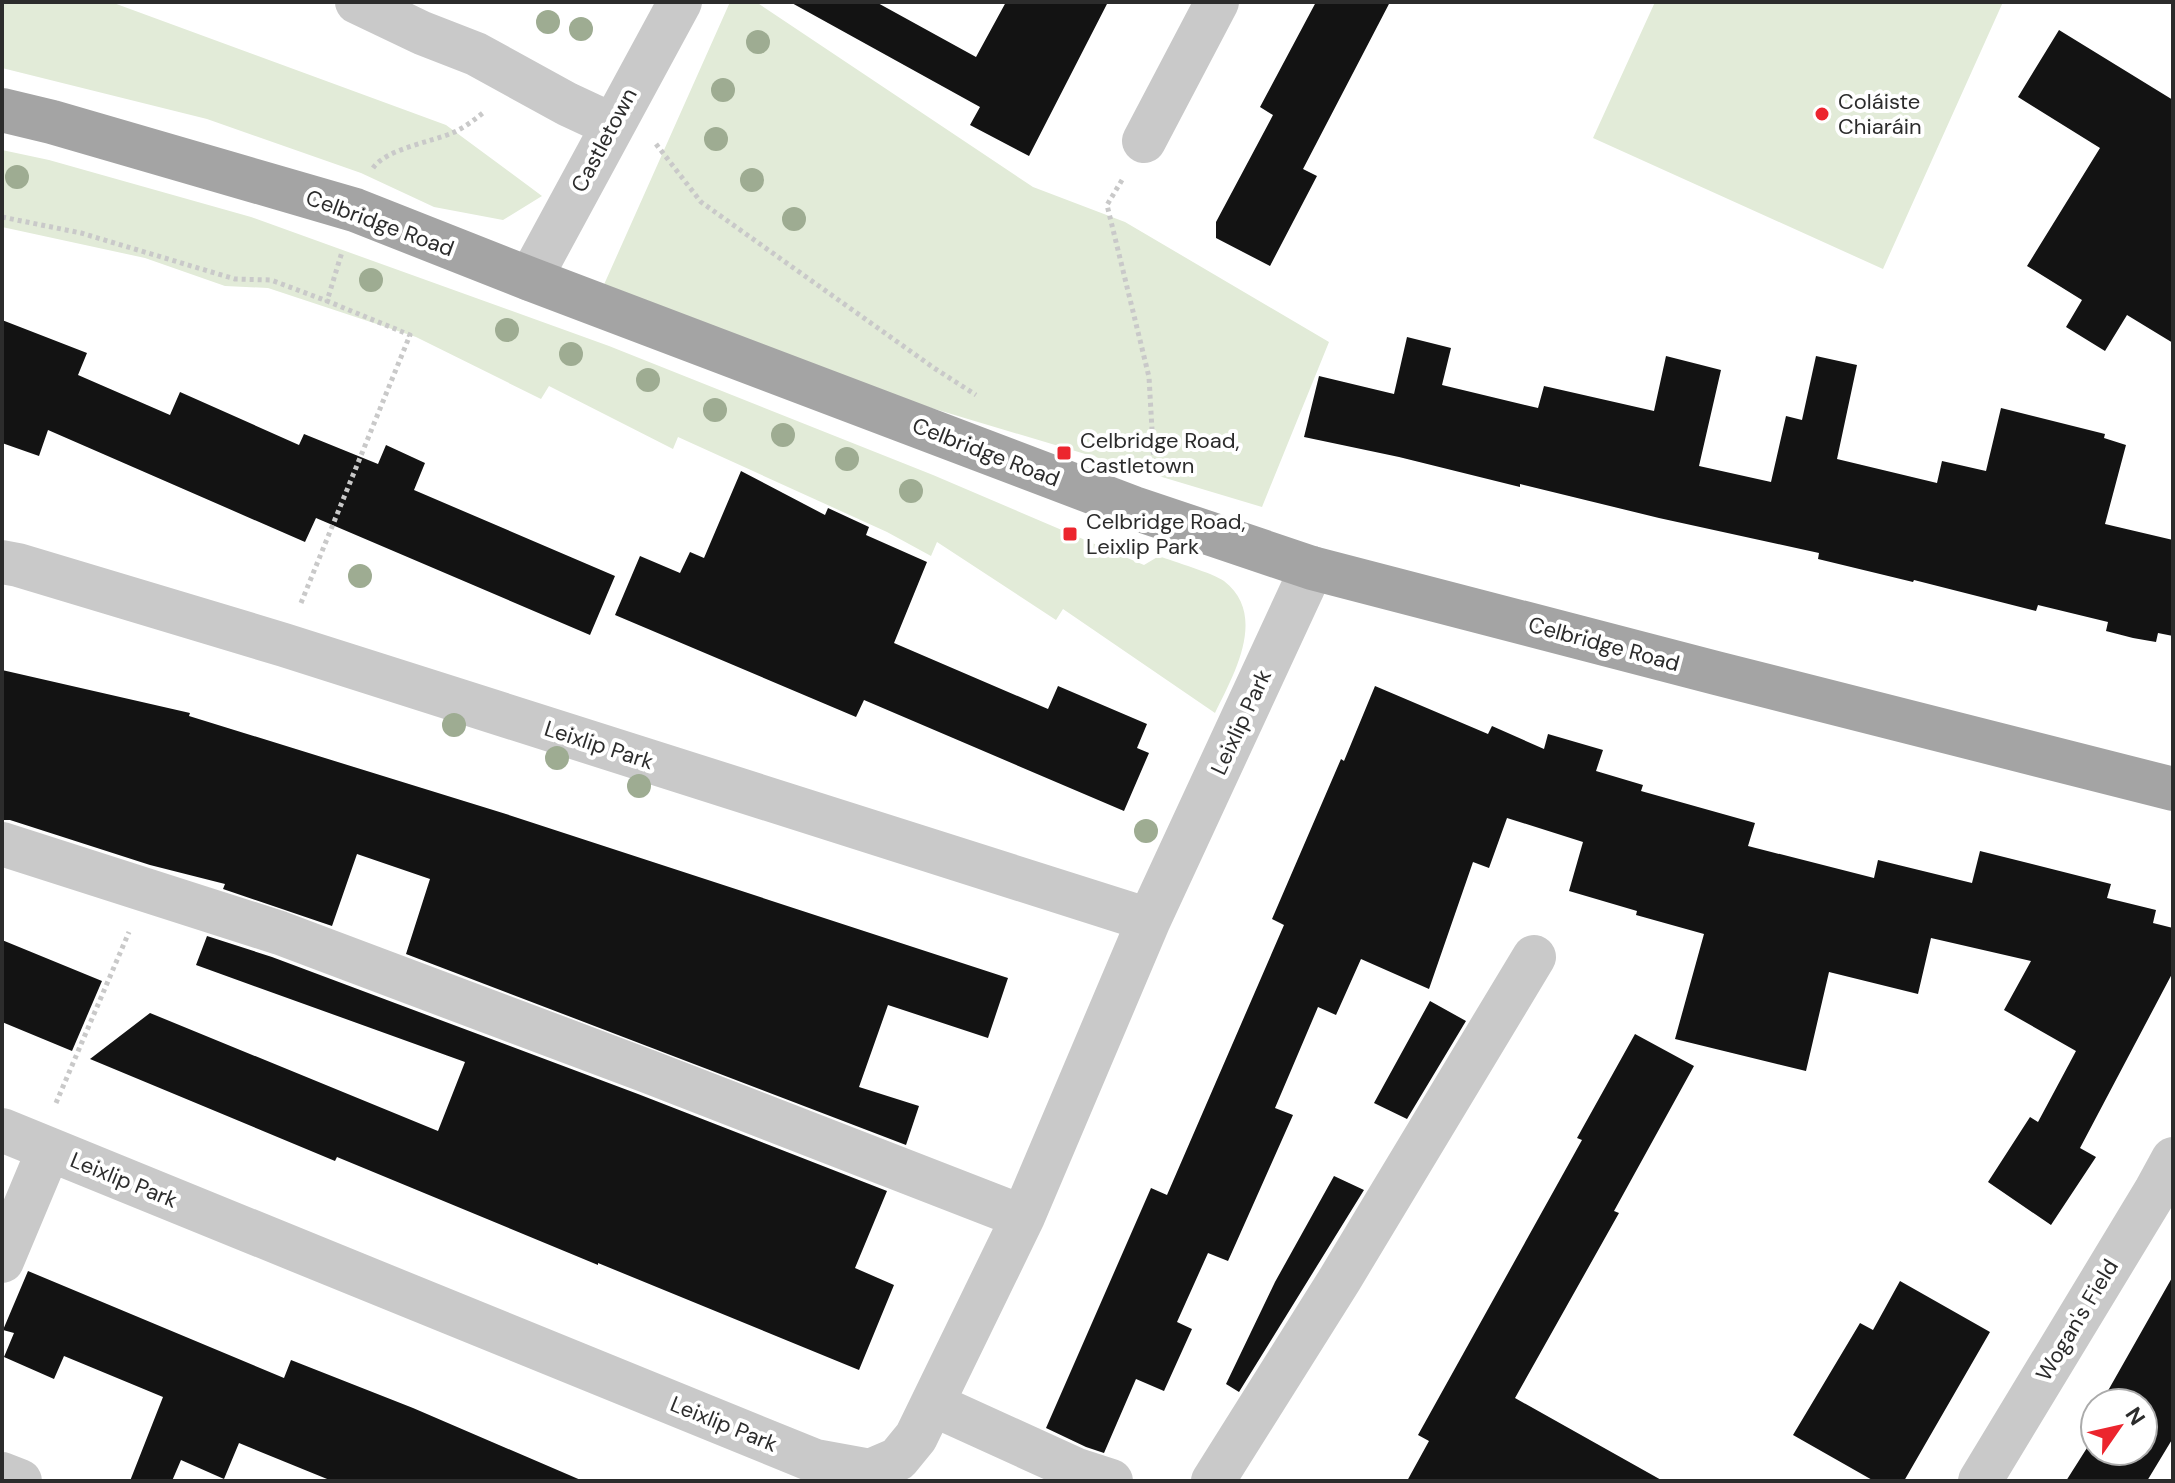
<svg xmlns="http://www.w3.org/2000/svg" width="2175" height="1483" font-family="'DM Sans',sans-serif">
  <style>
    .green { fill: #e2ebd8 }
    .building { fill: #131313 }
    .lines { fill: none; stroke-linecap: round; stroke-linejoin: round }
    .path { stroke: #c9c9c9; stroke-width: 5; stroke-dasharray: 4 4; stroke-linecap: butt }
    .minor { stroke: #c9c9c9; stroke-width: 44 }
    .major { stroke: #a4a4a4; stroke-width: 44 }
    .tree { fill: #9eac92 }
    .poi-dot { fill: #ec252e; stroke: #fff; stroke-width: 3 }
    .labels { text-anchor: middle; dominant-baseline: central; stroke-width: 8; stroke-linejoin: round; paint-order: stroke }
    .poi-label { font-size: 22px; fill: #2c2c2c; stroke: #fff; text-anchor: start }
    .street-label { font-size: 22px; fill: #2c2c2c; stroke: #fff }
  </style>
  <rect width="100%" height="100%" fill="#fff"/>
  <path class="green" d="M2 2H111L446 125 542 196 503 220 434 207 361 173 207 119 2 68Z
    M730 2H756L1033 187 1125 222 1329 342 1262 507 594 307Z
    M1655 2H2003L1883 269 1593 138Z
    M2 150 49 160 251 217 609 346 933 475 1144 565 1159 556C1174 562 1213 573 1224 581 1268 615 1234 674 1215 713L1063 609 1056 620 937 542 931 556 887 532 678 437 673 449 549 386 541 399 416 337 268 288 225 286 145 258 2 227Z"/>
  <path class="building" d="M790 2H876L976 57 1006 2H1108L1029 156 970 125 980 107Z
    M1316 2H1390L1303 169 1317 176 1270 266 1216 238V222L1273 115 1260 107Z
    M2059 30 2173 100V343L2127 315 2105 351 2066 327 2082 300 2027 266 2100 148 2018 97Z
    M2 320 87 353 78 375 170 415 180 392 299 445 304 434 378 464 386 445 425 463 414 490 615 576 590 635 316 518 305 542 48 430 39 456 2 443Z
    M1407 337 1451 348 1442 385 1538 408 1544 386 1654 411 1666 356 1721 370 1699 466 1771 482 1786 416 1802 420 1816 356 1857 365 1837 459 1937 483 1942 461 1986 471 2001 408 2105 434 2104 438 2126 445 2105 524 2173 540V636L2158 633 2156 642 2133 638 2106 631 2108 622 2038 605 2036 611 1914 580 1913 582 1818 559 1819 553 1659 518 1520 484V487L1399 457 1304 437 1319 376 1394 394Z
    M741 471 825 515 828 508 869 527 866 535 927 562 894 643 1048 709 1058 686 1147 724 1137 748 1149 753 1124 811 864 700 856 717 615 615 640 556 680 573 690 552 704 558Z
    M2 670 190 713 189 716 506 814 1008 978 988 1038 888 1005 859 1087 919 1106 906 1145 406 954 430 879 357 854 332 926 223 889 225 884 150 865 10 820H2Z
    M1375 686 1488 734 1492 726 1544 749 1548 734 1603 750 1596 771 1643 785 1641 791 1755 823 1748 846 1874 878 1878 860 1972 883 1980 851 2111 884 2107 898 2156 910 2153 923 2173 928V972L2080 1148 2096 1157 2051 1225 1988 1182 2030 1117 2038 1122 2076 1051 2004 1010 2031 961 1931 938 1918 994 1829 972 1806 1071 1675 1039 1704 934 1636 915 1637 911 1569 891 1583 842 1507 818 1489 868 1473 862 1429 989 1361 959 1336 1015 1318 1007 1275 1108 1293 1115 1228 1261 1208 1253 1177 1322 1192 1329 1164 1391 1136 1379 1104 1453 1086 1447 1046 1428 1151 1188 1167 1195 1284 925 1272 919 1341 759 1344 761Z
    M207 936 272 957 638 1094 887 1191 855 1268 894 1285 859 1370 598 1263V1265L337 1157 335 1161 90 1059 150 1013 438 1131 465 1062 196 965Z
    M2 940 102 981 72 1051 2 1022Z
    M1430 1001 1466 1021 1407 1119 1374 1103Z
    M1635 1034 1694 1066 1614 1211 1619 1213 1515 1398 1663 1481H1407L1429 1441 1418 1435 1582 1140 1577 1138Z
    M1334 1176 1364 1190 1239 1392 1226 1384 1275 1282Z
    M28 1271 284 1378 291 1360 413 1408 583 1481H332L239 1443 224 1479 181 1460 172 1481H130L163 1397 64 1356 54 1379 4 1357 14 1333 3 1330Z
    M2173 1276V1438L2147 1481H2066L2092 1440 2081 1434 2095 1412V1451H2143V1403H2101Z
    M1900 1281 1990 1332 1904 1481H1874L1793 1435 1860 1323 1873 1330Z"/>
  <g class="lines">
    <path class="path" d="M656 144 701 202 934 368 976 395
      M373 168C386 149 431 142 452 133 464 128 474 120 484 112
      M1122 180 1107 205 1149 377 1154 465
      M2 217 81 233 235 279 271 280 327 301
      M301 603 410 335 327 301 342 252
      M56 1103 129 932"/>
    <path class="minor" d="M357 2 422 33 476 54 567 104 612 125
      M1144 141 1217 2
      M530 279 680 2
      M2 562 18 565 284 645 1149 920
      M2 844 280 933 647 1071 1023 1217
      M2 1130 815 1461 870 1471 898 1459 916 1437 1023 1217 1149 920 1312 568
      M2 1261 49 1149
      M932 1404 1077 1470 1111 1481
      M2 1474 20 1481
      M1213 1481 1340 1279 1534 957
      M1980 1481 2155 1192 2173 1159"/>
    <path class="major" d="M2 110 52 122 355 210 530 279 1134 508 1312 568 1716 673 2173 789"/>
  </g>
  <g class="tree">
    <circle cx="548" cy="22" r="12"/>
    <circle cx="581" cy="29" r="12"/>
    <circle cx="758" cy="42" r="12"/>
    <circle cx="723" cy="90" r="12"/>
    <circle cx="716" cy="139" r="12"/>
    <circle cx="17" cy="177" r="12"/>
    <circle cx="752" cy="180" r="12"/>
    <circle cx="794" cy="219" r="12"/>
    <circle cx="371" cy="280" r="12"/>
    <circle cx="507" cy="330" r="12"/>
    <circle cx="571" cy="354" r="12"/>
    <circle cx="648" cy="380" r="12"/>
    <circle cx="715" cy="410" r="12"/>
    <circle cx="783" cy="435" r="12"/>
    <circle cx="847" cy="459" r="12"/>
    <circle cx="911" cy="491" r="12"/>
    <circle cx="360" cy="576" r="12"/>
    <circle cx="454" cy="725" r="12"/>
    <circle cx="557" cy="758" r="12"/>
    <circle cx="639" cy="786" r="12"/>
    <circle cx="1146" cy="831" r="12"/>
  </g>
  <g class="poi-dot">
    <circle cx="1822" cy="114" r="8"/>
    <rect x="1056" y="445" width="16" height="16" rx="4"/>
    <rect x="1062" y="526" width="16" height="16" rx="4"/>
  </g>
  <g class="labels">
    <g class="poi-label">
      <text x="1838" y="101">Coláiste<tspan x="1838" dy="25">Chiaráin</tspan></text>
      <text x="1080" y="440">Celbridge Road,<tspan x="1080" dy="25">Castletown</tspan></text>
      <text x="1086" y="521">Celbridge Road,<tspan x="1086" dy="25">Leixlip Park</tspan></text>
    </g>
    <g class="street-label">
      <text transform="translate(604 140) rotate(-62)">Castletown</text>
      <text transform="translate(380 223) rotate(20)">Celbridge Road</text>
      <text transform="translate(986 452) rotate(21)">Celbridge Road</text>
      <text transform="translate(1604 644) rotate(15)">Celbridge Road</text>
      <text transform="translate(1241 722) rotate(-65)">Leixlip Park</text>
      <text transform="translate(599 745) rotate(18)">Leixlip Park</text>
      <text transform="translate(124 1180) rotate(22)">Leixlip Park</text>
      <text transform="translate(2077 1320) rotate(-59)">Wogan's Field</text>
      <text transform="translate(724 1424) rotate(22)">Leixlip Park</text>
    </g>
  </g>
  <rect width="2175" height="1483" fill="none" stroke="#2c2c2c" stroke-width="8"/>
  <g transform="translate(2119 1427) rotate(56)"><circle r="38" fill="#ffffff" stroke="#ababab" stroke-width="2"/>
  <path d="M0-6L14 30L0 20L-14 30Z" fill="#ec252e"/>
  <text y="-12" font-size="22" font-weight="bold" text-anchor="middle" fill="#2c2c2c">N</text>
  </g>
</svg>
